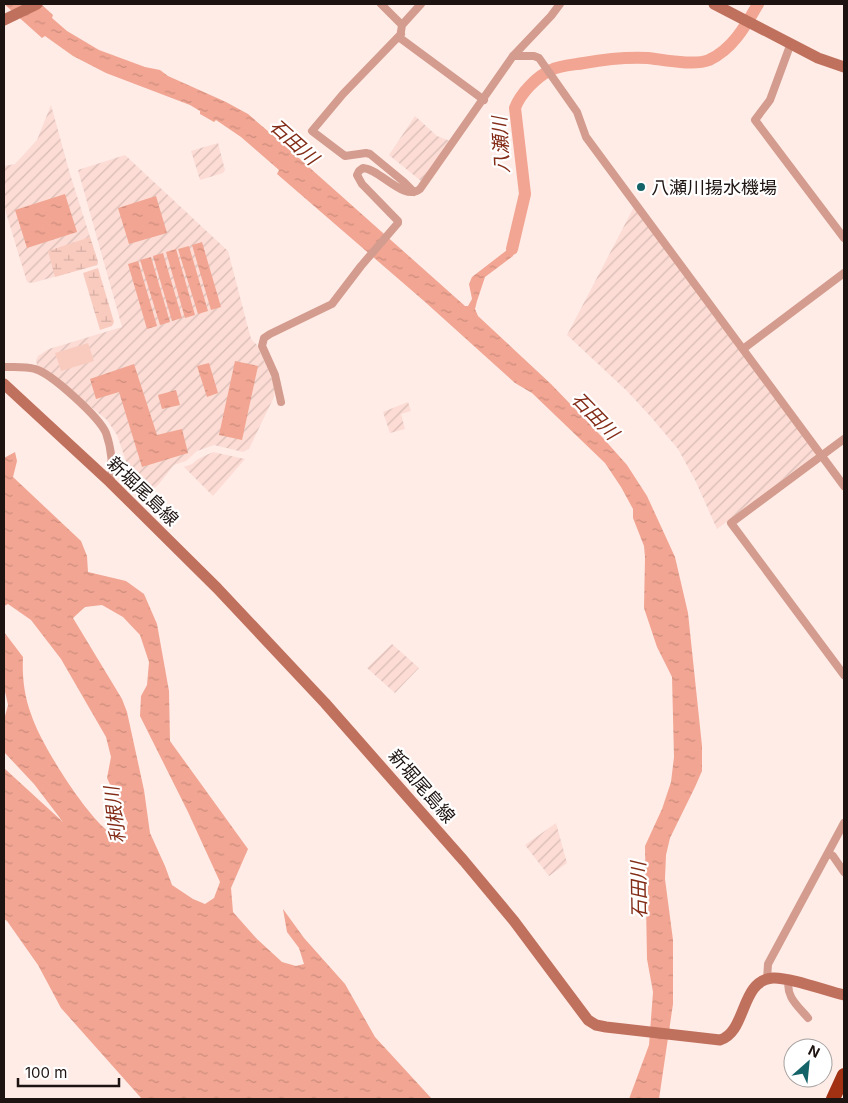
<svg xmlns="http://www.w3.org/2000/svg" width="848" height="1103" font-family="Inter,'Noto Sans JP',sans-serif">
  <style>
    .industrial { fill: url(#industrial-furrows) }
    .wetland { fill: url(#wetland-marsh) }
    .pitch { fill: #f9cbbf }
    .water { fill: url(#water-ripples); fill-rule: evenodd }
    .lines { fill: none; stroke-linecap: round; stroke-linejoin: round }
    .river { stroke: #f1a592; stroke-width: 12 }
    .street { stroke: #d39c8e; stroke-width: 8 }
    .secondary { stroke: #c0715d; stroke-width: 11 }
    .highway { stroke: #a23012; stroke-width: 14 }
    .poi-dot { fill: #146369; stroke: #fff; stroke-width: 2 }
    .labels { text-anchor: middle; dominant-baseline: central; stroke-width: 4.5; stroke-linejoin: round; paint-order: stroke }
    .poi-label { font-size: 18px; fill: #1d1310; stroke: #fff; text-anchor: start }
    .street-label { font-size: 18px; fill: #1d1310; stroke: #fff }
    .water-label { font-size: 19px; font-style: italic; fill: #832c17; stroke: #fff }
  </style>
  <defs>
    <pattern id="industrial-furrows" width="10" height="10" patternUnits="userSpaceOnUse" patternTransform="scale(1.25)"><rect width="10" height="10" fill="#fcdcd4"/><path d="M-1 1l2-2M0 10L10 0M9 11l2-2" fill="none" stroke="#d8bcb5"/></pattern>
    <pattern id="wetland-marsh" width="20" height="14" patternUnits="userSpaceOnUse" patternTransform="scale(1.25)"><rect width="20" height="14" fill="#f9cbbf"/><path d="M1 5h8M5 5V1M11 12h8M15 12V8" fill="none" stroke="#d5ada3"/></pattern>
    <pattern id="water-ripples" width="26" height="14" patternUnits="userSpaceOnUse" patternTransform="scale(1.25)"><rect width="26" height="14" fill="#f1a592"/><path d="M2 4q2-2 4 0t4 0M15 11q2-2 4 0t4 0" fill="none" stroke="#ce8d7d"/></pattern>
  </defs>
  <rect width="100%" height="100%" fill="#ffece7"/>
  <path class="industrial" d="M51 105 70 174 98 262 97 265 32 283 27 282 4 206V166L15 164 37 140Z
    M415 116 437 136 450 141 421 181 389 155Z
    M218 143 225 170 223 173 200 180 191 151Z
    M125 155 228 251 251 339 257 345 275 386 274 397 249 449 243 452 214 445 197 451 186 461 174 465 158 485 151 491 143 485 132 471 126 461 117 435 107 420 48 372 37 365 36 360 38 356 49 349 122 327 78 170Z
    M634 207 815 452V455L717 529 695 480 678 449 651 417 627 391 567 335Z
    M408 402 411 411 401 414 405 429 390 433 383 412Z
    M213 452 245 459 213 496 184 467 192 464 198 459Z
    M392 644 419 668 395 693 367 668Z
    M556 823 567 863 549 876 525 845Z"/>
  <path class="wetland" d="M90 237 98 262 97 265 55 277 48 251Z
    M98 268 114 322 112 326 100 330 83 273Z"/>
  <path class="pitch" d="M88 343 94 361 61 371 55 353Z"/>
  <path class="water" d="M4 4H41L53 15 52 18 67 31 99 50 145 67 160 70 168 76 226 102 248 114 283 144 465 306H468L472 299 469 284 472 277 507 250 511 240 520 228 513 256 485 277 477 301 475 309 478 316 551 384 603 438 627 465 647 496 675 557 688 613 702 746V771L695 787 670 838 666 855 665 879 673 940V1004L659 1099H629L649 1045 653 992 647 959 645 846 662 809 671 782 674 757 672 677 657 647 644 608 645 557 644 546 633 518V509L621 487 605 463 532 393 515 383 424 301 277 174 279 170 241 137 216 120 214 122 200 114V111L190 105 106 73 73 56 45 36 42 38Z
    M65 194 77 232 27 248 15 210Z
    M156 196 167 233 129 244 118 208Z
    M202 242 221 307 211 310 192 245Z
    M189 246 208 311 198 314 178 249Z
    M176 249 195 315 185 318 166 252Z
    M163 253 182 318 172 321 153 256Z
    M151 257 170 322 160 325 140 260Z
    M138 261 157 326 147 329 128 264Z
    M235 361 258 366 242 440 219 435Z
    M209 363 218 393 207 397 197 366Z
    M134 364 157 435 182 429 188 453 142 467 119 392 96 399 90 379Z
    M176 390 180 405 162 409 158 395Z
    M15 452 17 461 13 477 81 541 87 556 88 572 126 581 144 594 157 624 169 691 170 741 248 849 231 888 233 912 257 939 282 962 296 966 304 964 299 948 287 932 283 909 304 938 345 984 375 1037 432 1099H142L61 1008 38 965 7 921 4 919V768L63 822 34 784 4 752V716H5L8 705 4 687V632L23 657C22 676 24 695 31 714 40 743 85 814 109 832 113 835 119 835 124 836L128 823 107 778 111 757 106 737 61 659 31 620 8 604 4 606V458ZM102 605 123 617 140 635 149 662 147 685 141 696 140 716 188 812 220 882 214 898 205 904 193 899 172 885 165 866 150 833 144 790 127 712 122 699 73 618 85 607Z"/>
  <g class="lines">
    <path class="river" d="M512 249 525 194 515 108C520 94 537 76 551 70 561 65 573 65 584 63 606 59 626 57 648 58 665 60 694 66 709 60 733 49 746 25 758 4"/>
    <path class="street" d="M381 4 402 25
      M421 4 402 25 400 38 484 100
      M401 34 343 94 312 131 345 156 366 153 370 154 404 182 414 192
      M791 43 770 100 755 120 844 238
      M513 56H534L539 58 577 112 586 137 844 486
      M743 349 844 273
      M4 367C13 367 25 366 35 369 51 373 99 417 106 433 111 447 114 468 110 482
      M281 402 275 375 262 346 264 338 270 334 332 304 361 266 398 223V221L362 184 357 175 359 171 363 168C380 169 404 202 420 189L513 56 551 16 560 4
      M844 439 731 523 844 675
      M828 853 833 856 844 872
      M767 979 768 964 844 823
      M789 980C785 996 798 1006 808 1018"/>
    <path class="secondary" d="M714 4 818 58 844 67
      M4 20 37 4
      M4 384 110 482 217 588 325 703 464 861 514 921 588 1020 596 1025 606 1027 720 1040C747 1032 740 980 773 978 789 977 827 991 844 995"/>
    <path class="highway" d="M833 1099 844 1075"/>
  </g>
  <circle class="poi-dot" cx="641" cy="187" r="5"/>
  <g class="labels">
    <g class="poi-label">
      <text x="651" y="187">八瀬川揚水機場</text>
    </g>
    <g class="street-label">
      <text transform="translate(143 491) rotate(44)">新堀尾島線</text>
      <text transform="translate(422 786) rotate(49)">新堀尾島線</text>
    </g>
    <g class="water-label">
      <text transform="translate(294 142) rotate(42)">石田川</text>
      <text transform="translate(501 145) rotate(-93)">八瀬川</text>
      <text transform="translate(595 416) rotate(46)">石田川</text>
      <text transform="translate(115 815) rotate(-97)">利根川</text>
      <text transform="translate(639 890) rotate(-91)">石田川</text>
    </g>
  </g>
  <rect width="848" height="1103" fill="none" stroke="#1d1310" stroke-width="10"/>
  <g transform="translate(808 1063) rotate(27)"><circle r="24" fill="#ffffff" stroke="#a5a19f"/>
  <path d="M0-4L9 19L0 12L-9 19Z" fill="#146369"/>
  <text y="-8" font-size="14" font-weight="bold" text-anchor="middle" fill="#1d1310">N</text>
  </g>
  <path d="M18 1078v8h101v-8" fill="none" stroke="#1d1310" stroke-width="2.5"/>
  <text x="25" y="1078" font-size="15" fill="#1d1310" stroke="#ffffff" stroke-width="4" paint-order="stroke">100 m</text>
</svg>
